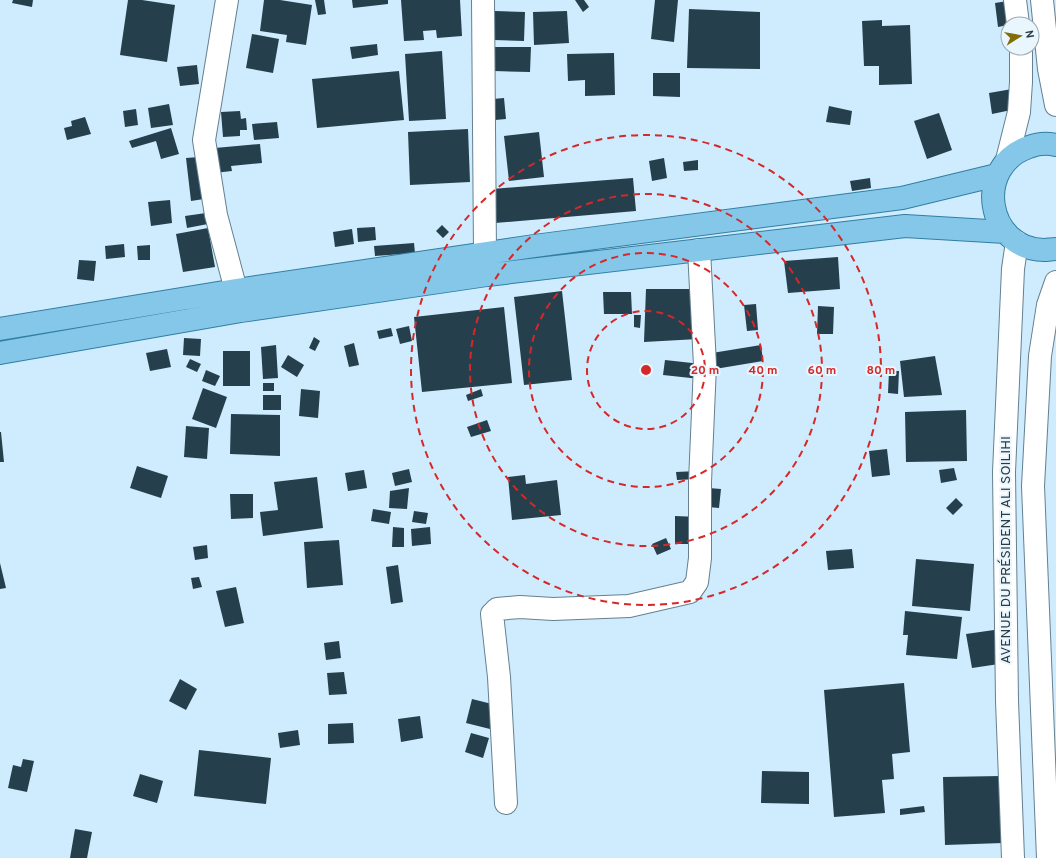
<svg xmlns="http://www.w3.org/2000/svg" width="1056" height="858" font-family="Overpass,sans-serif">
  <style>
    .building { fill: #253f4d }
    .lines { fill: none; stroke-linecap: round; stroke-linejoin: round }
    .minor-casing { stroke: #658090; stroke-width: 24 }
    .major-casing { stroke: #327ea3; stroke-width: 24 }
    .minor { stroke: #fff; stroke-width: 22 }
    .major { stroke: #85c7e8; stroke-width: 22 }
    .ring { fill: none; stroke: #d62828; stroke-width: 2; stroke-dasharray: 7 5 }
    .labels { text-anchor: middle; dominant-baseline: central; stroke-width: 4; stroke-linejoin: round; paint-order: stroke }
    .street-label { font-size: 14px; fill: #2e3a41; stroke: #eaf6fe }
    .centre { fill: #d62828; stroke: #eaf6fe; stroke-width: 2 }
    .ring-label { font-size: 12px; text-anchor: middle; font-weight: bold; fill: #d62828; stroke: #eaf6fe; stroke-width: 4; stroke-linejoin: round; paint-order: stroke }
  </style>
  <rect width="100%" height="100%" fill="#ceecfe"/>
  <path class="building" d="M13 0H33L32 7 12 3Z
    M128 0H142L175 5 167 62 120 55Z
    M264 0H280L312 5 306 45 286 42 287 35 260 31Z
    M315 0H324L326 14 318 15Z
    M352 0H388V4L353 8Z
    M401 0H460L462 36 437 38 436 30 423 31 424 40 404 41Z
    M575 0H584L589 7 583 12Z
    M655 0H678L674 42 651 39Z
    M1014 0 1008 25 998 27 995 3Z
    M689 9 760 12V69L687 68Z
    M495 11 525 12 524 41 494 40Z
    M567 11 569 43 534 45 533 12Z
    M882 20V26L910 25 912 84 879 85V66H864L862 21Z
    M252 34 279 39 273 73 246 68Z
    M377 44 378 55 352 59 350 47Z
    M495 47H531L530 72 494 71Z
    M442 51 446 119 409 121 405 54Z
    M614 53 615 95 585 96V80L568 81 567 54Z
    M197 65 199 84 180 86 177 67Z
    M399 71 404 120 317 128 312 79Z
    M653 73H680V97L653 96Z
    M1012 89 1016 109 992 114 989 93Z
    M504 98 506 119 495 120 493 99Z
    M169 104 173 125 151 128 148 108Z
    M829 106 852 111 850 125 826 122Z
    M136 109 138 125 125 127 123 111Z
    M240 111 241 119 246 118 247 130H240V136L223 137 221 112Z
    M939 113 952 150 927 159 914 121Z
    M85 117 91 134 67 140 64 128 72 126 71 121Z
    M277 122 279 138 254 140 252 124Z
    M171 128 179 154 161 159 156 141 132 148 129 141Z
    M468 129 470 182 410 185 408 132Z
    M539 132 544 177 509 181 504 136Z
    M260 144 262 163 231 166 232 171 214 173 215 148Z
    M199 157 204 199 191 201 186 158Z
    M664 158 667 178 652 181 649 161Z
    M698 160V170L684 171 683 162Z
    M633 178 636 211 495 223 492 189Z
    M870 178 871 188 852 191 850 181Z
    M170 200 172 223 151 226 148 202Z
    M206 213 208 224 187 228 185 216Z
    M442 225 449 232 443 238 436 231Z
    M375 227 376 240 358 242 357 228Z
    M208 228 215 267 183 272 176 234Z
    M352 229 354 244 335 247 333 232Z
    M414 243 415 253 375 256 374 246Z
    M124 244 125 257 106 259 105 246Z
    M150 245V260H138L137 246Z
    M838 257 840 289 788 293 784 261Z
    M79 260 96 261 94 281 77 279Z
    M646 289H700L698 339 644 342Z
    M562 291 572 380 524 385 514 297Z
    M603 292H631L632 314H604Z
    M756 304 758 330 747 331 744 305Z
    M818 306 834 307 833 334H817Z
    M504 307 512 383 422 392 414 317Z
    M634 315H641L640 328 634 327Z
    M409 326 412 341 400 344 396 329Z
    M391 328 393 336 379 339 377 331Z
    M314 337 320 341 315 351 309 348Z
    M184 338 201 339 200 356 183 355Z
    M354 343 359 365 349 367 344 346Z
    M276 345 278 378 263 379 261 347Z
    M761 345 763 361 715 369 712 353Z
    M167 349 171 367 150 371 146 353Z
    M223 351H250V386H223Z
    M288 355 304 365 297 377 281 367Z
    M935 356 942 395 904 397 900 361Z
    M190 359 201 364 197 372 186 367Z
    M665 360 701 364 700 379 663 375Z
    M206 370 220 376 215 386 202 381Z
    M889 371H899L898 394 888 393Z
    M263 383H274V391H263Z
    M203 388 227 397 216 428 192 419Z
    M301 389 320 391 318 418 299 416Z
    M481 389 483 396 468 401 466 395Z
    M263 395H281V410H263Z
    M966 410 967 461 906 462 905 412Z
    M231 414 280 415V456L230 454Z
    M487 420 491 431 471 437 467 427Z
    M186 426 209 428 207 459 184 457Z
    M0 432H1L4 462H0Z
    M887 449 890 475 872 477 869 451Z
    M137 466 168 476 161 498 130 488Z
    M954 468 957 480 941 483 939 470Z
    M409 469 412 482 395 486 392 473Z
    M364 470 367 488 348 491 345 473Z
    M698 471 699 479 677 480 676 472Z
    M525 475 526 484 557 480 561 515 512 520 508 477Z
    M317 477 323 528 263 536 260 512 278 510 274 482Z
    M409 488 407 509 389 508 390 491Z
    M709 488 721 489 719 508 708 507Z
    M230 494H253V518L231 519Z
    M956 498 963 505 953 515 946 508Z
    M373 509 391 512 389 524 371 521Z
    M414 511 428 513 426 524 412 522Z
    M675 516 699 517V544H675Z
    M393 527 404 528V547H392Z
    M430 527 431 544 412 546 411 529Z
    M666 538 671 549 657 555 652 544Z
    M339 540 343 585 307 588 304 542Z
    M207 545 208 558 195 560 193 547Z
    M852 549 854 568 828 570 826 551Z
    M916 559 974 564 970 611 912 606Z
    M0 563 6 588 0 589Z
    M398 565 403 602 391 604 386 567Z
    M199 577 202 587 193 589 191 578Z
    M236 587 244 623 225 627 216 591Z
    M905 611 962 617 957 659 906 655 908 635H903Z
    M994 630 999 664 972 668 966 634Z
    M339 641 341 658 326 660 324 643Z
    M344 672 347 694 329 695 327 673Z
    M180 679 197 689 186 710 169 701Z
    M904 683 910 752 892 754 894 779 882 780 885 813 834 817 824 690Z
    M472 699 496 705 490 729 466 723Z
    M420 716 423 738 401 742 398 719Z
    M353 723 354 743 328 744V724Z
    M298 730 300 745 280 748 278 733Z
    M471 733 489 738 483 758 465 752Z
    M199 750 271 758 266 804 194 796Z
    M23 759 34 761 27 792 8 788 13 765 21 767Z
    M762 771 809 772V804L761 803Z
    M140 774 163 781 157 803 133 796Z
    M1001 776 1003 843 945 845 943 777Z
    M924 806 925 812 900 815V809Z
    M75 829 92 832 87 858H70Z"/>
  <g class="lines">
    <defs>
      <path id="minor" d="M227 0 204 140 216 215 241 309
        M483 0 485 253 486 273
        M1015 0 1018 24
        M1042 0 1049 69 1056 105
        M1007 160 1019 112 1021 82V48
        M506 803 499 677 492 614 497 609 520 607 553 609 629 606 690 592 697 582 700 558V482L705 365 699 250
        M1013 858 1007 701 1004 472 1013 269 1017 242
        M1048 858 1033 486 1040 356 1048 305 1056 282"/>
      <path id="major" d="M1056 145C1047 143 1037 144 1029 147 973 166 986 249 1044 250 1048 250 1052 249 1056 249
        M0 329 236 290 534 246 902 198 997 175
        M0 353 241 311 487 275 905 226 1005 232"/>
    </defs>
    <use href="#minor" class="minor-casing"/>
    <use href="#major" class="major-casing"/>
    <use href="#minor" class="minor"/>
    <use href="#major" class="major"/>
  </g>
  <g class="ring">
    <circle cx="646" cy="370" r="59"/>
    <circle cx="646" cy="370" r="117"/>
    <circle cx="646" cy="370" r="176"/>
    <circle cx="646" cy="370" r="235"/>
  </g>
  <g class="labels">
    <g class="street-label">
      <text transform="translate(1006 550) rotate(-90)">AVENUE DU PRÉSIDENT ALI SOILIHI</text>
    </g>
  </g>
  <circle cx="646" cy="370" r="6" class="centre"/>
  <g class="ring-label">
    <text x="705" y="374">20 m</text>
    <text x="763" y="374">40 m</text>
    <text x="822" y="374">60 m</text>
    <text x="881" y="374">80 m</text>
  </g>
  <g transform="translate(1020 36) rotate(79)"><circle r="19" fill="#eaf6fe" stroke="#9fabb2"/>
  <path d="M0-3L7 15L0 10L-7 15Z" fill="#836d09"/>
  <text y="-6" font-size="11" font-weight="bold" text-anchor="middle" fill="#2e3a41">N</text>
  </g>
</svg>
